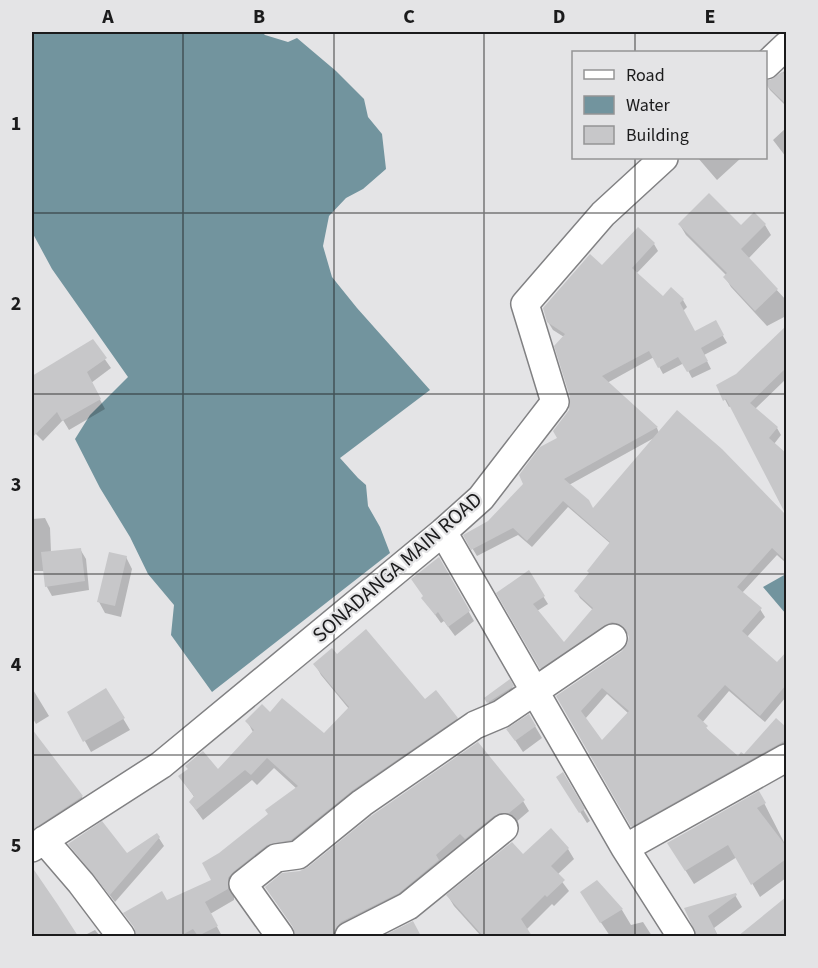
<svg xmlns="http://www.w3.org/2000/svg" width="818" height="968" font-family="'Source Sans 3',sans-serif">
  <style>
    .water { fill: #72949e }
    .shadow { fill: #0003; fill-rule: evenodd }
    .building { fill: #c7c7c9; fill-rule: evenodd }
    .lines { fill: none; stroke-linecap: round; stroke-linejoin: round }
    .minor-casing { stroke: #818183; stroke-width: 30 }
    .minor { stroke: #fff; stroke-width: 27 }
    .grid { fill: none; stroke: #1b1b1c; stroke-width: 1.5; stroke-opacity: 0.55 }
    .labels { text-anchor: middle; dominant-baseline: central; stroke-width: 4.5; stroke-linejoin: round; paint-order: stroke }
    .street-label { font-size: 21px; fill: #1b1b1c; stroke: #e4e4e6 }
    .neatline { fill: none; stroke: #1b1b1c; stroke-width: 2 }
    .grid-label { font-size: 20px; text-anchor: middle; font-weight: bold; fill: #1b1b1c }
  </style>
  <rect width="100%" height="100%" fill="#e4e4e6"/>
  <path class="water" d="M32 32H262L265 35 288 42 297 38 336 71 364 99 368 117 382 134 386 169 363 189 346 198 329 216 323 246 332 277 357 308 430 390 340 458 358 478 366 485 368 506 380 527 390 553 212 692 171 635 174 605 148 574 130 537 100 488 75 439 90 415 128 377 52 269 32 232Z
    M786 574V614L763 587Z"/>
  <path class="shadow" d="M786 69V106L770 90 766 83 777 78Z
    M786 128V157L773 140Z
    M698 158H741L717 180Z
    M680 225 741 228 765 225 771 235 748 259 786 300V316L767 326 731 287 725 277 726 275 686 235Z
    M654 244 658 251 636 274 663 298 683 300 687 307 683 311 694 333 715 322 727 343 704 355 711 369 692 378 684 363 663 374 654 357 607 383 657 428 659 433 721 450 786 518V563L777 555 742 593 760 609 765 617 747 637 777 664 781 660 786 665V697L765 722 729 691 702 723 711 734 738 758H742L777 720 786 729V750L636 833 558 696 623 652 629 645V635L625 631 617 629 545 675 498 593 528 572 548 604 537 611 564 645 593 610 580 598 576 591 611 544 568 507 532 547 518 535 477 556 465 536 489 523 525 484 559 439 571 410 572 397 564 337 553 330 548 322 602 267ZM654 438 593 510 569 485ZM607 694 629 714 602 743 585 719Z
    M786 329V379L755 409 777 428 781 435 774 444 786 455V513L731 406 729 407 718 386 737 375Z
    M92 341 111 368 91 383 105 409 69 430 63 420 43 441 32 430V378Z
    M45 518 50 528 51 552 80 549 86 559 89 590 52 596 47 587 45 571H32V519Z
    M126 557 132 569 121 617 105 613 99 602Z
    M439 559 474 621 455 636 444 621 441 623 423 598Z
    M337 656 457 718 463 729 234 890V900L210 914 222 936H138L137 931 125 913 166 901 214 881 220 855 270 815 297 789 274 768 257 785 252 780 203 820 190 802 195 798 180 777 218 771 253 732 247 721 270 714 324 735 349 709 321 675 315 664Z
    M509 682 519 698 492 709 486 698Z
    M32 688 49 716 36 724 32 717Z
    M106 690 130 730 91 752 69 712Z
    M529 716 542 738 523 752 515 740Z
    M35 737 82 797 91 813 47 842 32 820V739Z
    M569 785 590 821 587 823 565 788Z
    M759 793 786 846V878L760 897 737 857 694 884 677 857Z
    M523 801 529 811 515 823 441 866 343 936H297L296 931 266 887 301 872Z
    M157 835 164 846 115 902 70 844 127 855Z
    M568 849 574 859 557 875 569 891 554 906 552 904 526 930 531 936H481L454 906 448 896 523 856Z
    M32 870 77 936H32Z
    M735 895 742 907 714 928 718 936H699L686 909Z
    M786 899V936H740Z
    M592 909 622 910 631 925 643 922 652 936H610Z
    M95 930 100 936H83Z"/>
  <path class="building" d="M782 72 786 76V104L765 84V80H770Z
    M709 193 741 225 754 212 766 224 741 249 778 289 755 311 723 277 727 273 678 224Z
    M638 227 655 243 632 268 663 296 671 287 684 299 680 303 695 331 716 320 724 335 701 348 708 361 687 372 678 357 658 368 649 351 602 376 658 427 564 479 589 500 593 508 677 410 722 449 786 515 726 399 723 401 716 385 736 374 786 326V368L750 403 778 427 769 438 786 453V561L772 548 737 587 762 608 742 631 777 662 786 652V685L760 716 725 685 697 716 708 726 706 728 738 756 741 752 744 754 776 718 786 727V740L631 827 556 696 622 651 627 644 629 637 626 630 619 624 612 622 605 625 540 669 496 593 529 570 545 596 533 604 564 642 593 608 574 591 589 573 587 571 610 542 563 501 527 541 513 528 471 550 463 535 488 521 523 484 519 475 540 447 557 438 553 431 569 410 570 397 554 346 565 334 547 322 543 308 590 254 602 265ZM602 688 629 711 602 740 581 711Z
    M93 339 107 358 87 372 101 399 62 421 57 412 32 438V376Z
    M81 548 85 581 45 587 41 552Z
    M109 552 127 556 115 606 97 602Z
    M439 557 470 611 448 627 438 612 435 615 421 598 423 596 411 579Z
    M366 629 425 699 436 690 458 718 353 790 291 840 267 845 233 872 228 878V889L205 902 218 926 198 936 193 929 180 936H136L134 927 123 913 162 891 167 900 211 880 202 863 219 853 268 814 265 810 298 786 267 758 251 775 245 770 196 810 189 802 194 796 178 776 188 769 185 766 203 751 218 769 254 730 245 721 262 704 270 712 282 698 324 733 349 707 313 664 332 648 337 654Z
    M510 679 514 686 487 703 484 698Z
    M106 688 125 718 83 742 67 712Z
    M529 714 536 726 515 741 506 729Z
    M32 729 83 796 32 830Z
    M478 742 525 800 509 813H501L494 816 465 839 460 834 436 855 439 860 399 893 341 922 336 928 333 936H295L293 927 265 887 282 873 300 871 308 867 371 816Z
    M563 772 585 809 579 813 556 777Z
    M759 791 766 803 757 808 786 846V859L751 885 728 845 685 871 667 843Z
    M102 821 127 853 157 833 160 837 110 895 68 844Z
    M551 828 569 848 551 866 565 880 547 897 545 895 521 919 532 936H483L446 895 512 842 523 854Z
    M32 867 58 905 78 936H32Z
    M597 880 623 909 600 923 580 892Z
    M736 893 737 895 708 916 718 936H697L684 908Z
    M786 897V936H738Z
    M413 921 421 936H383Z"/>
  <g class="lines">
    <defs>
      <path id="minor" d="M766 65 786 46
        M443 532 625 848 681 936
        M44 840 81 883 121 936
        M32 848 161 765 443 532 481 498 555 402 525 304 603 214 664 158
        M625 848 786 758
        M280 936 243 884 276 858 298 855 362 803 475 725 501 714 613 638
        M349 936 408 906 504 828"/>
    </defs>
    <use href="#minor" class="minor-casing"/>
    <use href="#minor" class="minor"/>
  </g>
  <path class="grid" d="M183 32V936M334 32V936M484 32V936M635 32V52M635 158V936M32 213H786M32 394H786M32 574H786M32 755H786"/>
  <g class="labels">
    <g class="street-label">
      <text transform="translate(397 567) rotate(-41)">SONADANGA MAIN ROAD</text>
    </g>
  </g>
  <rect width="818" height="968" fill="none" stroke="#e4e4e6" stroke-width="66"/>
  <rect x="572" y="51" width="195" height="108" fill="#e4e4e6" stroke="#949495" stroke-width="1.5"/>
  <rect x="584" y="70" width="30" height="9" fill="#ffffff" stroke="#949495" stroke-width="1.5"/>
  <text x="626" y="81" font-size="18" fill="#1b1b1c">Road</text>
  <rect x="584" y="96" width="30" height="18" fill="#72949e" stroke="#949495" stroke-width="1.5"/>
  <text x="626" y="111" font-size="18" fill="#1b1b1c">Water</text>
  <rect x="584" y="126" width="30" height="18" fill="#c7c7c9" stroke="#949495" stroke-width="1.5"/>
  <text x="626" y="141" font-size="18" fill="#1b1b1c">Building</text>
  <rect x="33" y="33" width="752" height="902" class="neatline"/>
  <g class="grid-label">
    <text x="108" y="23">A</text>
    <text x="259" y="23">B</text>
    <text x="409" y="23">C</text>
    <text x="559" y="23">D</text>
    <text x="710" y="23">E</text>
    <text x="16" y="130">1</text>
    <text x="16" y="310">2</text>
    <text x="16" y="491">3</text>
    <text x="16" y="671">4</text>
    <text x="16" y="852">5</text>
  </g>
</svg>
